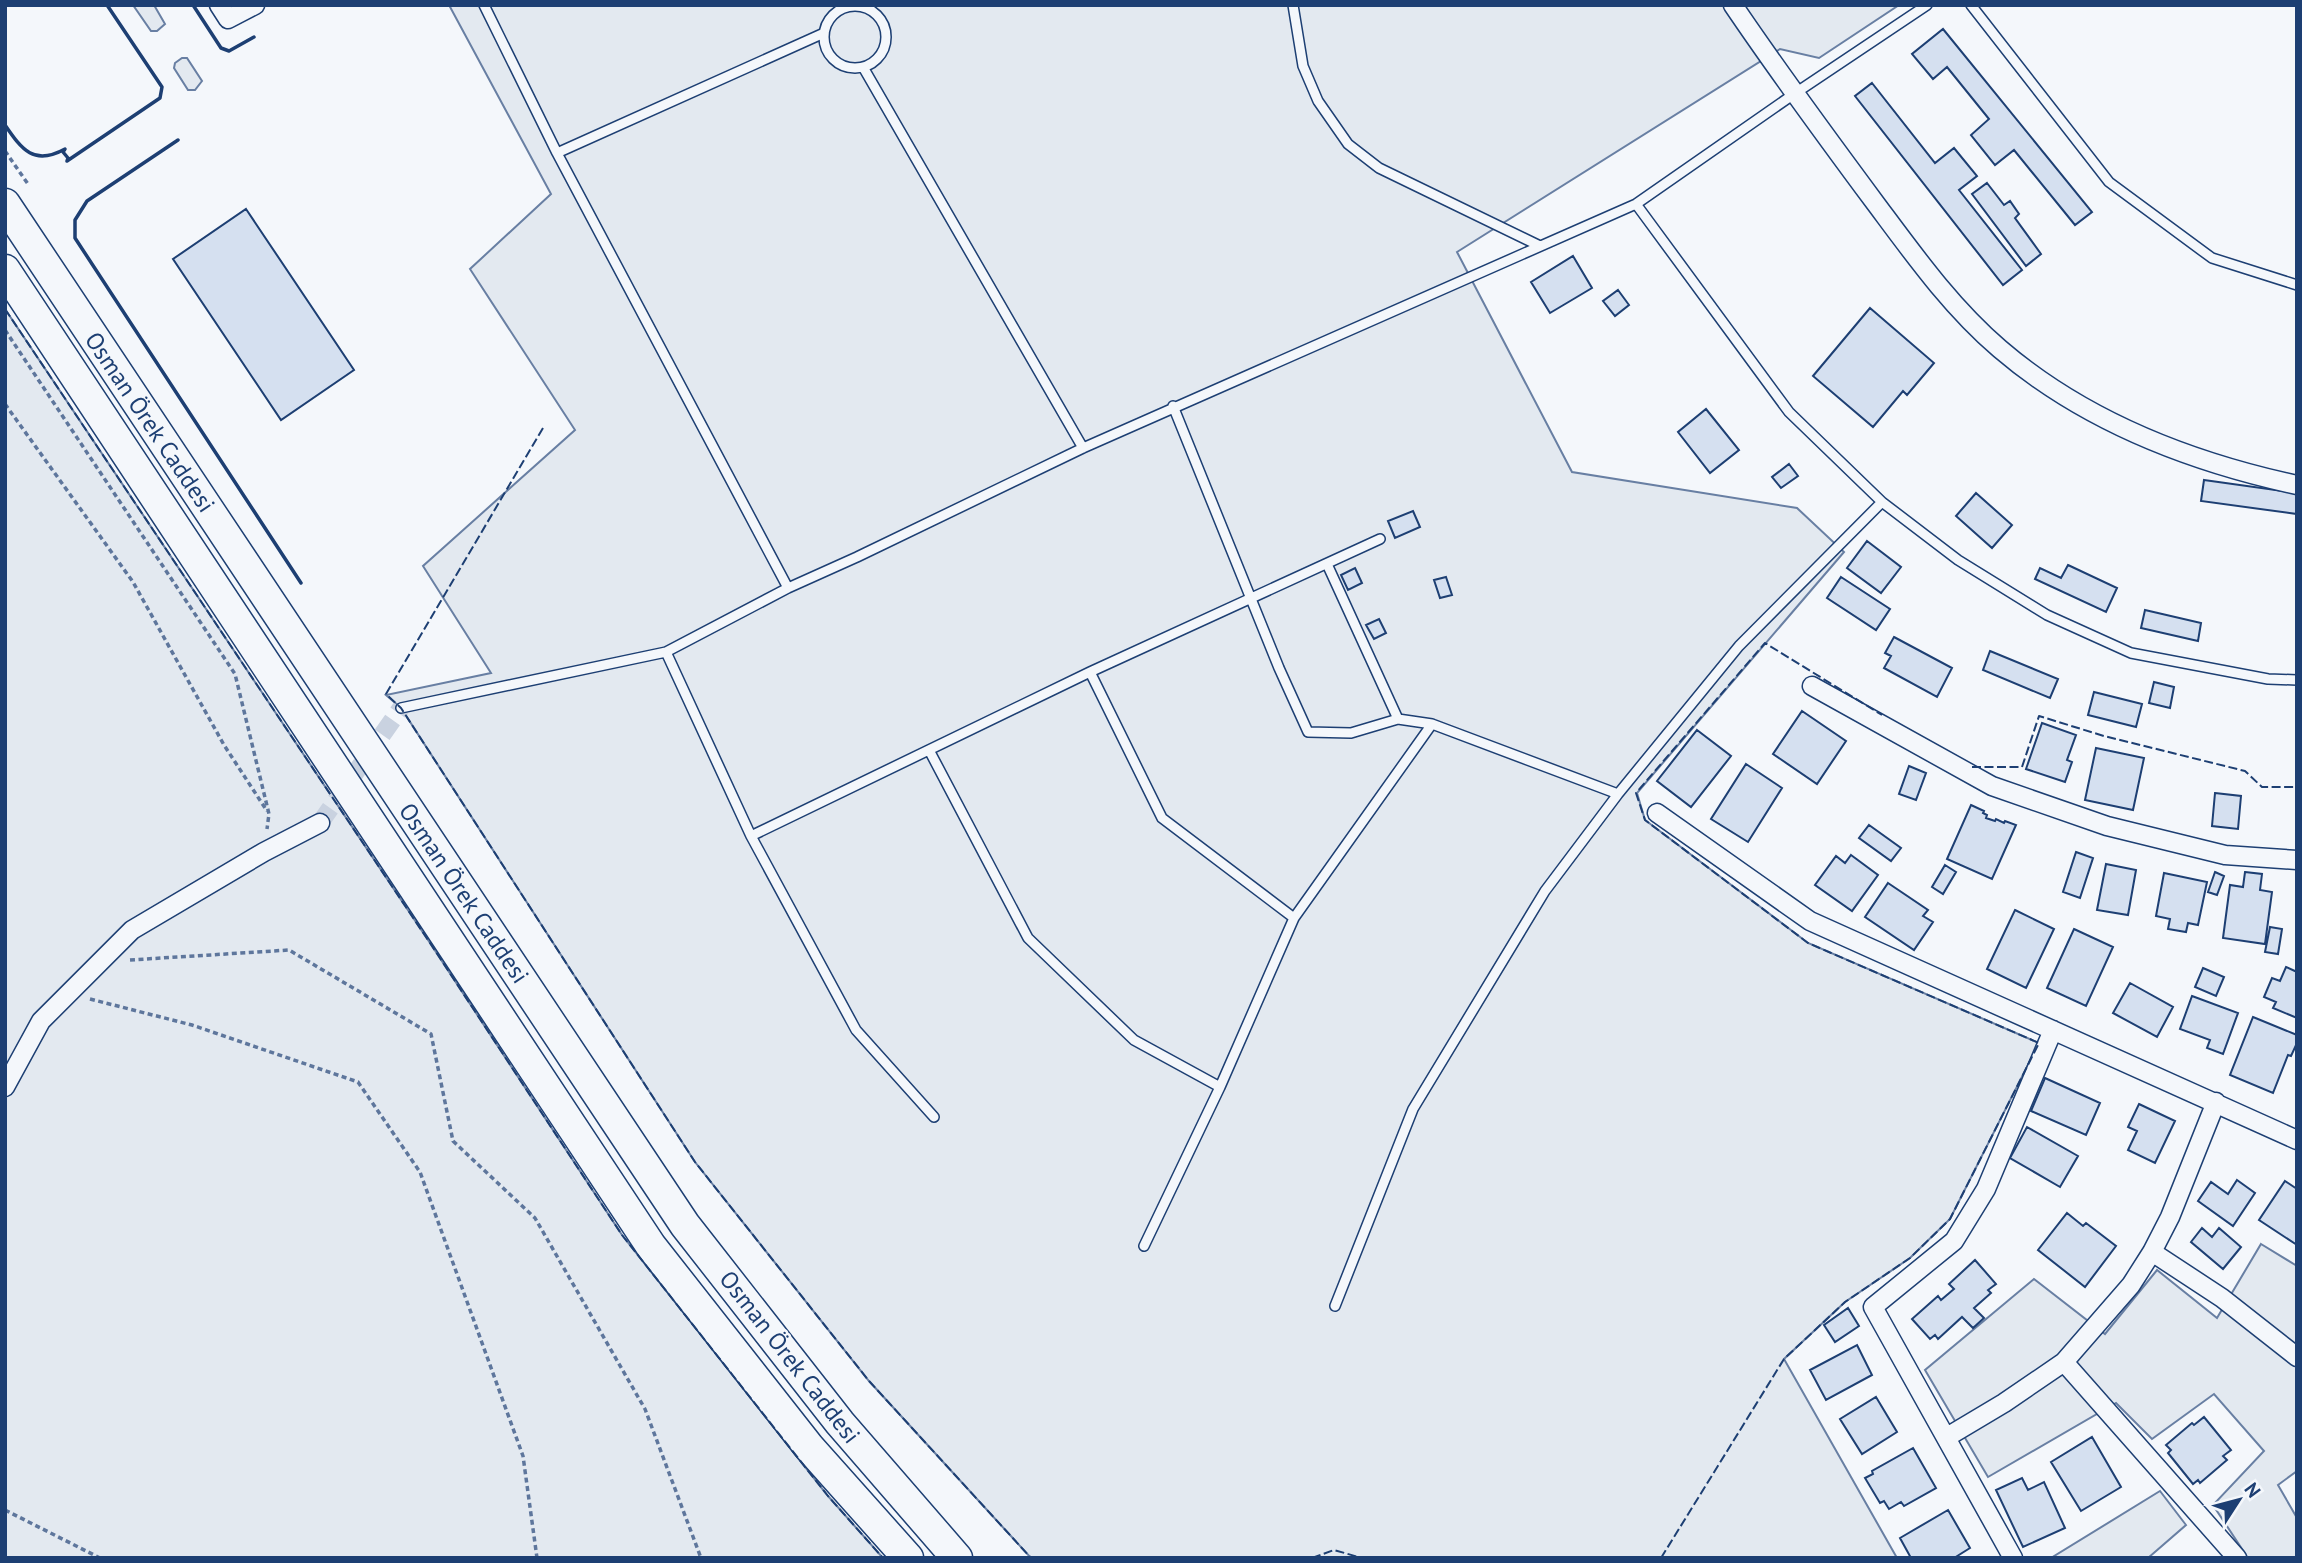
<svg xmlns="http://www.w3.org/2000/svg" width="2302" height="1563" font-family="'PT Sans',sans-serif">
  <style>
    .green { fill: #e3e9f0; stroke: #687fa3; stroke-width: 2 }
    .building { fill: #d5e0f0; stroke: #1d3f73; stroke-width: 2 }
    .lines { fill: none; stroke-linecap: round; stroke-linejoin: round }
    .minor-tunnel { stroke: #c9d2e0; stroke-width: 18; stroke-dasharray: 18 9; stroke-linecap: butt }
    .service-casing { stroke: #1d3f73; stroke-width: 12 }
    .minor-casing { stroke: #1d3f73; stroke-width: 21 }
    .primary-casing { stroke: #1d3f73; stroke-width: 33 }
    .path { stroke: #5e769c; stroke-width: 3.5; stroke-dasharray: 5 3.5; stroke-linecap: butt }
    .service { stroke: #f4f7fb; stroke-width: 9 }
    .minor { stroke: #f4f7fb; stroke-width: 18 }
    .primary { stroke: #f4f7fb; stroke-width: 30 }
    .fence { stroke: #1d3f73; stroke-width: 2; stroke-dasharray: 9 3.5; stroke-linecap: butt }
    .wall { stroke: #1d3f73; stroke-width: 3.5 }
    .labels { text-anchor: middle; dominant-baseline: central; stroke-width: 5; stroke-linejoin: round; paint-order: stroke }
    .street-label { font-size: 24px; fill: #1d3f73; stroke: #f4f7fb }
  </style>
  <rect width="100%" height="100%" fill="#f4f7fb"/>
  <path class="green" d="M133 5H154L165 24 157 31H151Z
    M449 5H1899L1819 58 1780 49 1457 252 1572 472 1797 508 1844 552 1637 793 1645 820 1808 943 2039 1043 1950 1219 1910 1258 1845 1302 1784 1359 1897 1558H1031L869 1381 695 1162 401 708 386 695 491 673 423 566 575 430 470 269 551 194Z
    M182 58H187L202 81 195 90H188L174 68 175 63Z
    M5 309 430 943 622 1235 828 1496 883 1558H5Z
    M2261 1244 2297 1266V1471L2278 1485 2297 1518V1558H2248L2213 1505 2264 1451 2214 1394 2152 1439 2116 1403 1988 1477 1925 1370 2034 1279 2105 1334 2157 1270 2217 1318Z
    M2160 1491 2186 1525 2148 1558H2051Z"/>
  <path class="building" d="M1943 29 2092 212 2075 225 2014 150 1995 165 1971 135 1989 119 1947 67 1933 79 1912 54Z
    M1872 83 1935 163 1954 148 1977 176 1959 190 2022 270 2003 285 1855 96Z
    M1987 183 2004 205 2010 201 2019 214 2015 218 2041 254 2026 266 1972 194Z
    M246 209 354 370 281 420 173 259Z
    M1573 256 1592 288 1550 313 1531 282Z
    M1618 290 1629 305 1615 316 1603 301Z
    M1870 308 1934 363 1907 395 1903 391 1873 427 1813 376Z
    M1706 409 1739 450 1710 473 1678 432Z
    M1789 464 1798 476 1781 488 1772 477Z
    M2204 480 2297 493V514L2201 501Z
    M1976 493 2012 525 1992 548 1956 516Z
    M1413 511 1420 527 1395 538 1388 521Z
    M1867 541 1901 567 1881 593 1847 568Z
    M2068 565 2117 588 2106 612 2035 579 2040 568 2061 578Z
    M1355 568 1362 583 1348 590 1341 575Z
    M1446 577 1452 595 1440 598 1434 580Z
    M1841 577 1890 609 1876 630 1827 598Z
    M2145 610 2201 623 2198 641 2141 628Z
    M1379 619 1386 633 1374 639 1366 625Z
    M1894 637 1952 668 1937 697 1884 668 1891 656 1885 653Z
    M1990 651 2058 679 2050 698 1983 670Z
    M2154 682 2174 687 2170 708 2149 703Z
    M2094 692 2142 704 2136 727 2088 715Z
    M1802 711 1846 741 1817 784 1773 754Z
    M2042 723 2076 735 2067 760 2072 762 2065 782 2026 769Z
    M1697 730 1731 756 1691 807 1657 781Z
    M2096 748 2144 758 2133 810 2085 800Z
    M1746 764 1782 788 1748 842 1711 819Z
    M1909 766 1926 773 1916 800 1899 794Z
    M2215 793 2241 796 2238 829 2212 826Z
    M1971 805 1984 811 1983 813 1987 815 1986 818 1995 821 1996 819 2004 823 2005 821 2016 825 1992 879 1947 859Z
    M1869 825 1901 848 1891 861 1859 838Z
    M2076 852 2093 858 2080 898 2063 892Z
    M1851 855 1878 875 1852 911 1815 885 1836 856 1845 863Z
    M2106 864 2136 870 2128 915 2097 910Z
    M1945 865 1956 872 1943 894 1932 887Z
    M2215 872 2224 876 2217 895 2208 892Z
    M2245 872 2262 874 2260 890 2272 892 2265 944 2223 938 2230 885 2243 887Z
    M2164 873 2207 882 2198 925 2188 923 2186 932 2168 929 2170 919 2156 916Z
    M1888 883 1928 910 1923 916 1933 922 1914 950 1865 917Z
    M2015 910 2054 929 2026 988 1987 969Z
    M2270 927 2282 929 2278 954 2265 952Z
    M2074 929 2113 947 2086 1006 2047 988Z
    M2286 967 2297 972V1018L2273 1008 2276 1002 2264 997 2272 978 2280 981Z
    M2203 968 2224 977 2216 996 2195 987Z
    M2130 983 2173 1007 2157 1037 2113 1013Z
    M2192 996 2238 1013 2223 1054 2207 1048 2210 1040 2180 1029Z
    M2253 1017 2297 1035V1043L2291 1056 2288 1055 2273 1093 2230 1075Z
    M2045 1078 2100 1103 2086 1135 2031 1111Z
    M2139 1104 2175 1121 2155 1163 2128 1150 2137 1131 2128 1127Z
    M2027 1127 2078 1156 2060 1187 2010 1158Z
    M2237 1180 2255 1193 2233 1226 2198 1201 2211 1182 2228 1194Z
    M2285 1181 2297 1189V1245L2259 1220Z
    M2067 1213 2083 1226 2086 1223 2116 1246 2085 1287 2038 1250Z
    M2202 1228 2212 1237 2219 1228 2241 1247 2223 1269 2191 1242Z
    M1975 1260 1996 1284 1988 1290 1991 1293 1974 1308 1984 1318 1973 1328 1962 1317 1938 1339 1935 1335 1930 1339 1912 1319 1938 1296 1941 1300 1954 1289 1949 1284Z
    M1848 1308 1859 1326 1835 1342 1824 1325Z
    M1857 1345 1872 1375 1826 1400 1810 1370Z
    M1876 1397 1897 1432 1862 1454 1840 1419Z
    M2204 1417 2231 1450 2223 1456 2227 1460 2200 1483 2198 1480 2193 1484 2168 1453 2171 1450 2166 1445 2192 1423 2194 1425Z
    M2092 1437 2121 1487 2081 1511 2051 1462Z
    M1913 1448 1936 1488 1904 1506 1901 1502 1889 1509 1884 1501 1880 1503 1865 1478 1873 1474 1872 1471Z
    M2022 1478 2028 1490 2044 1482 2065 1528 2023 1547 1996 1490Z
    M1948 1510 1970 1548 1954 1558H1911L1900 1538Z"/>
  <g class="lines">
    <path class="minor-tunnel" d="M320 823 401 708"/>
    <defs>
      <path id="service" d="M484 5 557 153 788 588
        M1293 5 1303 66 1318 101 1348 144 1379 168 1540 246
        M1971 5 2109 182 2212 258 2297 285
        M824 37a31 31 0 1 1 62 0a31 31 0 1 1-62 0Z
        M863 67 1083 448
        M557 153 824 33
        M1636 204 1789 412 1882 502 1958 560 2047 615 2131 653 2268 679 2297 680
        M1173 406 1279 668 1308 732 1351 733 1398 719 1432 724 1618 794
        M1327 564 1398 719
        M666 652 788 588 857 557 1083 448 1636 204 1794 94 1927 5
        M1090 672 1162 818 1294 918
        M401 708 666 652 751 836 856 1030 934 1117
        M929 750 1028 938 1134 1040 1220 1087
        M751 836 1090 672 1380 539
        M1144 1246 1220 1087 1294 918 1432 724
        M1335 1306 1413 1109 1545 891 1618 794 1739 646 1882 502"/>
      <path id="minor" d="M219 5 228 19 255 5
        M1733 5C1779 73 1827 138 1876 204 1914 255 1951 307 2000 349 2084 421 2190 462 2297 485
        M1812 686 1992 786 2107 826 2225 855 2297 860
        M1657 813 1810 921 2297 1140
        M5 1087 41 1021 132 930 264 852 320 823
        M2152 1252 2222 1298 2297 1357
        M2064 1362 2237 1558
        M1947 1437 2004 1403 2064 1362 2131 1285 2152 1252 2170 1217 2216 1102
        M2013 1558 1873 1307 1954 1241 1986 1189 2053 1030"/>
      <path id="primary" d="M5 204 685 1225 840 1423 957 1558
        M5 270 651 1246 809 1447 908 1558"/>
    </defs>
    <use href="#service" class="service-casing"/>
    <use href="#minor" class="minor-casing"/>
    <use href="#primary" class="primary-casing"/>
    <path class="path" d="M5 151 28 184
      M5 330 235 674 269 814 267 829
      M5 404 133 582 224 745 267 811
      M130 960 289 950 431 1034 453 1141 535 1218 645 1409 701 1558
      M90 999 192 1025 358 1082 420 1172 523 1456 537 1558
      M5 1510 100 1558"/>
    <use href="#service" class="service"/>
    <use href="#minor" class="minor"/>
    <use href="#primary" class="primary"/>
    <path class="fence" d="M5 309 430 943 622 1235 828 1496 883 1558
      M543 428 386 694 401 708 695 1162 869 1381 1031 1558
      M1972 767H2022L2039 716 2104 736 2245 771 2262 787H2297
      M1312 1558 1334 1550 1362 1558
      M1661 1558 1784 1359 1845 1302 1910 1258 1950 1219 2039 1043 1808 943 1645 820 1636 793 1765 643 1882 715"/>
    <path class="wall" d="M193 5 221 48 229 51 254 37
      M5 125C22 150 34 166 65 149L63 152 68 158 67 161 160 98 162 87 107 5
      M178 140 87 201 75 220V238L301 583"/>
  </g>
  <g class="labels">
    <g class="street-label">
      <text transform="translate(150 422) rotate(56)">Osman Örek Caddesi</text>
      <text transform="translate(464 893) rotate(56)">Osman Örek Caddesi</text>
      <text transform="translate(790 1357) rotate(52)">Osman Örek Caddesi</text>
    </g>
  </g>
  <rect width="2302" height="1563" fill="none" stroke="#1d3f73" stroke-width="14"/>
  <g transform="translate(2239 1500) rotate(54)" stroke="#f4f7fb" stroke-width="5" paint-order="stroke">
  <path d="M0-5L12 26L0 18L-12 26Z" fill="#1d3f73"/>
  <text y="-10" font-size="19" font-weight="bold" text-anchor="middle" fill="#1d3f73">N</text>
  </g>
</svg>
